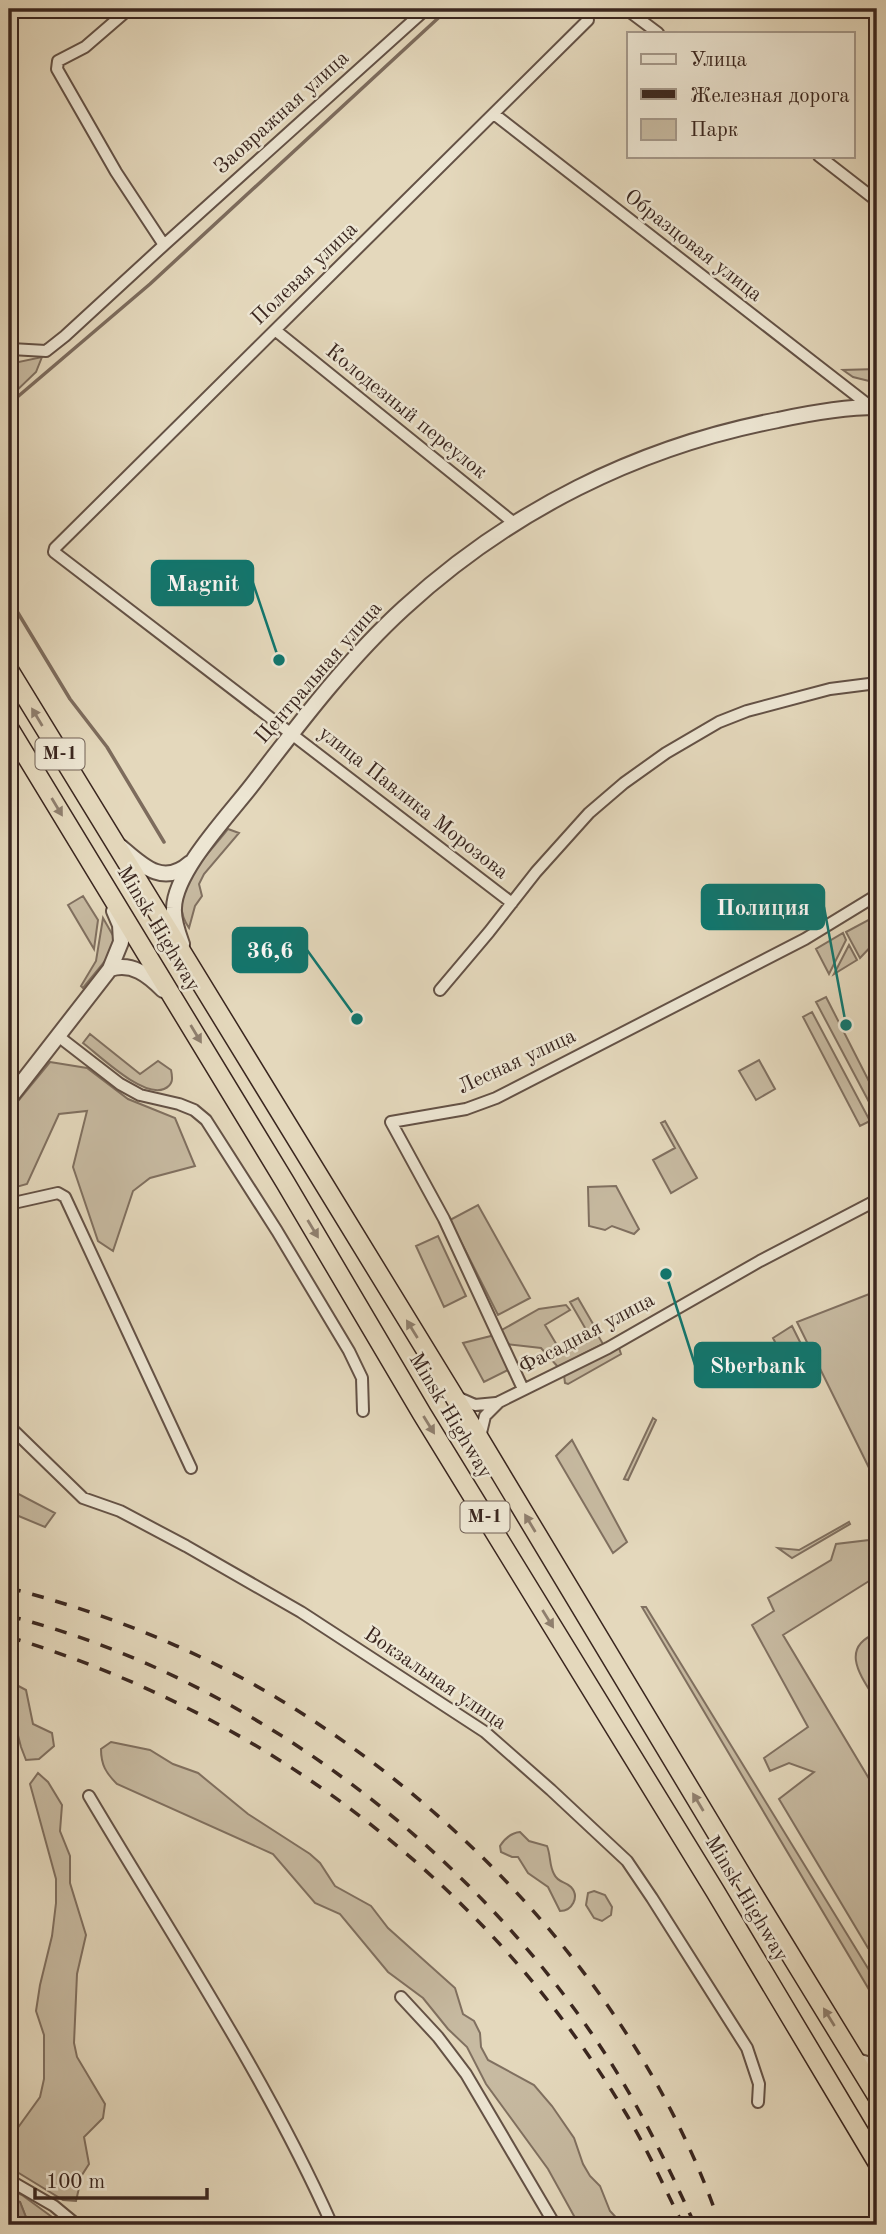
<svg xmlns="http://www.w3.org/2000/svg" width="886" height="2234" font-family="'Old Standard TT',serif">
<rect width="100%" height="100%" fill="#e4d8bc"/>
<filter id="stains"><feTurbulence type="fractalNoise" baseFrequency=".00286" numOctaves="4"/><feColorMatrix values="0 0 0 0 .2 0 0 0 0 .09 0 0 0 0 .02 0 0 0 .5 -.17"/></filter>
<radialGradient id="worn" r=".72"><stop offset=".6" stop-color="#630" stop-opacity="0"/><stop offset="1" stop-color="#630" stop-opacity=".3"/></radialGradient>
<path fill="#c7baa1" stroke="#807060" stroke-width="2" d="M 42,357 L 36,372 L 9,398 L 9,364 Z
M 877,369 L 877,383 L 853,377 L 843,370 Z
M 228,829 L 239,833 L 204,874 L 199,884 L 202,896 L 195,906 L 189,928 C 164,892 207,857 228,829 Z
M 83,896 L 98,920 L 94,949 L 68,905 Z
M 103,918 L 115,939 L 110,955 L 83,988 L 81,986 L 96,961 Z
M 872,918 L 877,928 L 877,940 L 860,958 L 846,932 Z
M 843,933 L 846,940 L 829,974 L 816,949 Z
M 849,945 L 857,960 L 834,974 Z
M 826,997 L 877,1097 L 877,1117 L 816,1002 Z
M 812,1012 L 870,1121 L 860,1126 L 803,1017 Z
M 90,1034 L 140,1074 L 158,1061 L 171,1070 C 173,1079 173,1085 164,1089 C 143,1098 100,1056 83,1043 Z
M 759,1060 L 775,1089 L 756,1100 L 739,1071 Z
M 50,1062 L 87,1068 L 128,1099 L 175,1118 L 195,1166 L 150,1178 L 133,1191 L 113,1251 L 98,1241 L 73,1167 L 87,1111 L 59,1114 L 27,1184 L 9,1189 L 9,1112 Z
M 665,1121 L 697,1178 L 671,1193 L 653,1160 L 675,1148 L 661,1123 Z
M 616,1186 L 639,1229 L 634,1234 L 612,1226 L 605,1230 L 589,1226 L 588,1187 Z
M 478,1205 L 530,1298 L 498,1315 L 450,1220 Z
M 438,1236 L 466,1296 L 444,1307 L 416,1246 Z
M 877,1291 L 877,1484 L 797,1322 Z
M 578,1298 L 596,1329 L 588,1333 L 570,1302 Z
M 566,1305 L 570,1310 L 545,1325 L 561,1352 L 596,1332 L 603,1344 L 558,1367 L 541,1348 L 506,1344 L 500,1331 L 539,1309 Z
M 792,1326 L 806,1354 L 793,1362 L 800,1380 L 796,1383 L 773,1338 Z
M 495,1335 L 508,1370 L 484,1382 L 463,1343 Z
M 615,1347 L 619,1348 L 621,1354 L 568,1384 L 565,1383 L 564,1375 Z
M 653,1418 L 656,1420 L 628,1480 L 624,1479 Z
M 572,1440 L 627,1542 L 613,1553 L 556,1456 Z
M 9,1489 L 55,1513 L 45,1527 L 9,1512 Z
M 849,1522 L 850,1524 L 792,1558 L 778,1548 L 799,1550 Z
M 877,1526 L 877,1576 L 783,1635 L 877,1792 L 877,1945 L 868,1948 L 779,1799 L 814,1772 L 789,1763 L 770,1771 L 764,1758 L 808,1727 L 752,1625 L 774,1611 L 768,1598 L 831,1560 L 836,1544 L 869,1540 Z
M 642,1607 L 646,1607 L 877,1983 L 877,2003 Z
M 877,1633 L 877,1702 C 863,1679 837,1648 877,1633 Z
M 9,1681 L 26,1690 L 33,1724 L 52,1733 L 54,1746 L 39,1759 L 26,1760 L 21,1747 L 14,1720 L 9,1710 Z
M 111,1742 L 150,1750 L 173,1764 L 198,1773 L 248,1814 L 310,1854 L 320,1863 L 335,1886 L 371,1906 L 388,1928 L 455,1988 L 463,2014 L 474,2021 L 480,2033 L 481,2047 L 488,2060 L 534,2085 L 552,2106 L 574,2138 L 583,2164 L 590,2176 L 600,2186 L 610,2211 L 623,2225 L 579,2225 L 548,2169 L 486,2084 L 467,2047 L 448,2029 L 423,1998 L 388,1972 L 340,1914 L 315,1903 L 273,1854 L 117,1784 C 106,1773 101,1765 101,1749 Z
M 38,1773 L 48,1782 L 62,1805 L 60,1831 L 70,1856 L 70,1883 L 86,1935 L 77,1974 L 74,2043 L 77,2057 L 105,2104 L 103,2118 L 84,2137 L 89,2164 L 82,2175 L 76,2201 L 63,2200 L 9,2167 L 9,2140 L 40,2097 L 44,2079 L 44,2035 L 36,2011 L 40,1985 L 52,1936 L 56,1903 L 56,1879 L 30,1784 Z
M 520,1832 L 529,1841 L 547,1846 C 551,1856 549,1865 554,1874 C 558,1883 565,1881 571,1887 C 580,1897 572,1911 560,1911 L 548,1887 L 528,1873 L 518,1857 L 512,1857 L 501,1852 L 500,1846 C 505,1838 511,1833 520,1832 Z
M 594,1891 L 605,1895 L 612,1907 L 611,1915 L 602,1921 L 594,1918 L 586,1905 L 588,1893 Z
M 9,2189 L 22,2195 L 63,2225 L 29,2225 L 20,2202 L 9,2198 Z"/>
<path fill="#aa9b87" stroke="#7d6c5d" stroke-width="2" d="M 9,2198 L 20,2202 L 29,2225 L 9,2225 Z"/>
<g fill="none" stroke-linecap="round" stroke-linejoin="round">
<path stroke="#7d6c5d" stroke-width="3.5" d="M 9,397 L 15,399 L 150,284 L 448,9
M 9,598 L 70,699 L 107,747 L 164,842"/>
<g stroke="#645246" stroke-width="14">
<path id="minor" d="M 626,9 L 658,33
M 494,114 L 871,407
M 819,156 L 877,201
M 164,245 L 426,9
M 275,330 L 514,523
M 9,345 L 11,349 L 46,351 L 65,336 L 164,245 L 116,172 L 57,69 L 58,61 L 85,47 L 129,9
M 512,903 L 54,552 L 55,548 L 588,20
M 440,990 L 489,932 L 536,872 L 589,813 L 624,783 L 666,753 L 719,722 L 747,711 L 830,689 L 877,683
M 58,1036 L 120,1084 L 140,1095 L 179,1104 L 194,1110 L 206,1120 L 277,1231 L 349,1351 L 362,1378 L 363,1411
M 9,1204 L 58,1193 L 65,1197 L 191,1468
M 523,1389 L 444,1219 L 391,1122 L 466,1109 L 496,1098 L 805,939 L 877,895
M 459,1398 L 475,1405 L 496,1403
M 9,1426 L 83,1498 L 120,1511 L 186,1546 L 301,1612 L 485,1732 L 551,1790 L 627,1861 L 652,1898 L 747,2048 L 759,2084 L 758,2102
M 480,1437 L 485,1416 L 499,1402 L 608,1348 L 760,1261 L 877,1200
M 89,1796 C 172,1936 266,2077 332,2225
M 401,1997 L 438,2037 L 466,2074 L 555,2225
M 854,2058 L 877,2065
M 9,2180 L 54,2206 L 77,2225"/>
</g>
<g stroke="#645246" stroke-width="18">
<path id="tertiary" d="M 121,847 C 142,865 163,887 190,863
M 182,944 C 178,933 173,920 174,908 C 175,871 229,815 252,785 C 299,724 347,660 404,608 C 510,511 637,447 778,420 C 810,413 844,407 877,407
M 110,969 C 132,962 148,975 163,990
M 9,1099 L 110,969 L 121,942 L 120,925 L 114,911"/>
</g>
<g stroke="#3a261f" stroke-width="21">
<path id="trunk" d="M 9,670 L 452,1393 L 746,1882 L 877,2096
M 9,728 L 285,1182 L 422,1414 L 715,1891 L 877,2162"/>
</g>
<use href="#minor" stroke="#ede6d3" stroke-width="10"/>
<use href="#tertiary" stroke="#ede6d3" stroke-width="14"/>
<use href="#trunk" stroke="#e4d8bc" stroke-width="18"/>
<path stroke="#3a261f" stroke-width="3.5" stroke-dasharray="12 12" stroke-linecap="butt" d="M 9,1588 C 102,1612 194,1648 277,1698 C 473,1815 646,2007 720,2225
M 9,1616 C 246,1676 471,1847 604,2052 C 640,2107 668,2166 695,2225
M 9,1637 C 265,1714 487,1882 625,2112 C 647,2148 664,2187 683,2225"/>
</g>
<defs><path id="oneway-solid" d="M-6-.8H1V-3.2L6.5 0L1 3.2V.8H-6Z" transform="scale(1.75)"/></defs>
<g fill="#8f7f6e">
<use href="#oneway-solid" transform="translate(37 717) rotate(-121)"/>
<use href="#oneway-solid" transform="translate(57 807) rotate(59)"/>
<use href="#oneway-solid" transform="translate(196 1034) rotate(59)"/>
<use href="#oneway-solid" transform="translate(313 1229) rotate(59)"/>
<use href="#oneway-solid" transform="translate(412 1329) rotate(-122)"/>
<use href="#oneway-solid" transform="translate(429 1425) rotate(58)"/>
<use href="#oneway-solid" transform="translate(530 1523) rotate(-121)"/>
<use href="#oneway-solid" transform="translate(548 1619) rotate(58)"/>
<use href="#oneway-solid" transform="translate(698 1802) rotate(-121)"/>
<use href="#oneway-solid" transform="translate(829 2017) rotate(-122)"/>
</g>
<g text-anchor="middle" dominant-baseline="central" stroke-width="5" stroke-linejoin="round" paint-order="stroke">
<g fill="#ede6d3" stroke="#706055" stroke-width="2">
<rect x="35.5" y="738.5" width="49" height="31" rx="5"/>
<rect x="460.5" y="1501.5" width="49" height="31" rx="5"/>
</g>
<g font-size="19" font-weight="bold" fill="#3a261f">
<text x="60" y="754">М-1</text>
<text x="485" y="1517">М-1</text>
</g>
<g font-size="21" fill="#3a261f" stroke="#ede6d3">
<text transform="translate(282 113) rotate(-42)">Заовражная улица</text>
<text transform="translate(693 246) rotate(38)">Образцовая улица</text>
<text transform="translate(305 274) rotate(-44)">Полевая улица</text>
<text transform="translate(406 412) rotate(39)">Колодезный переулок</text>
<text transform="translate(319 673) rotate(-49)">Центральная улица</text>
<text transform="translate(413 803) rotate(38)">улица Павлика Морозова</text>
<text transform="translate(158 929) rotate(59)">Minsk Highway</text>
<text transform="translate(517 1062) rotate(-25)">Лесная улица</text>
<text transform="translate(587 1334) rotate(-28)">Фасадная улица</text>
<text transform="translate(450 1416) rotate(59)">Minsk Highway</text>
<text transform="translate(435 1679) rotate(34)">Вокзальная улица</text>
<text transform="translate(746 1899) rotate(59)">Minsk Highway</text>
</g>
</g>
<path fill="none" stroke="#0f766e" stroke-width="2.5" d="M279 660L253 583M846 1025L824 907M357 1019L307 950M666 1274L695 1365"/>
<g fill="#0f766e" stroke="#ede6d3" stroke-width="2.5">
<circle cx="279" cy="660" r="7"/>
<circle cx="846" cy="1025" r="7"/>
<circle cx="357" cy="1019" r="7"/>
<circle cx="666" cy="1274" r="7"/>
</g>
<g fill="#0f766e" stroke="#0f766e" stroke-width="2.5">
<rect x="152" y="561" width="101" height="44" rx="7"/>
<rect x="702" y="885" width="122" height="44" rx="7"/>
<rect x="233" y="928" width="74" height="44" rx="7"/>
<rect x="695" y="1343" width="125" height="44" rx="7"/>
</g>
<g font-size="23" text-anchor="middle" font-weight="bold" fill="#fff">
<text x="203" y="591">Magnit</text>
<text x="763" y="915">Полиция</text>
<text x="270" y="958">36,6</text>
<text x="758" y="1373">Sberbank</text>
</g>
<rect width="886" height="2234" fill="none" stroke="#e4d8bc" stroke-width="35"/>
<rect x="10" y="10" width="865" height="2213" fill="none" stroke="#3a261f" stroke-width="3.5"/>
<rect x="18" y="18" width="851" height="2199" fill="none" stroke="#3a261f" stroke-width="2"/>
<rect x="627" y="32" width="228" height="126" fill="#ede6d3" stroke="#a5998b" stroke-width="2"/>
<rect x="641" y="54" width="35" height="10" fill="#ede6d3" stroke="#a5998b" stroke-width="2"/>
<text x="690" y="66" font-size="21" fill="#3a261f">Улица</text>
<rect x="641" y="89" width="35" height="10" fill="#3a261f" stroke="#a5998b" stroke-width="2"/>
<text x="690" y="102" font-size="21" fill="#3a261f">Железная дорога</text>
<rect x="641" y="119" width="35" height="21" fill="#c7baa1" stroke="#a5998b" stroke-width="2"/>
<text x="690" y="136" font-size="21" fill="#3a261f">Парк</text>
<path d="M35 2188v10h172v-10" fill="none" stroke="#3a261f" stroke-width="3.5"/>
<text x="46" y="2188" font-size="21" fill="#3a261f" stroke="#ede6d3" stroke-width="5" paint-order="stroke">100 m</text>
<rect width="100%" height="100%" filter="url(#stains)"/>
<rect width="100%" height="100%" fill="url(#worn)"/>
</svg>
